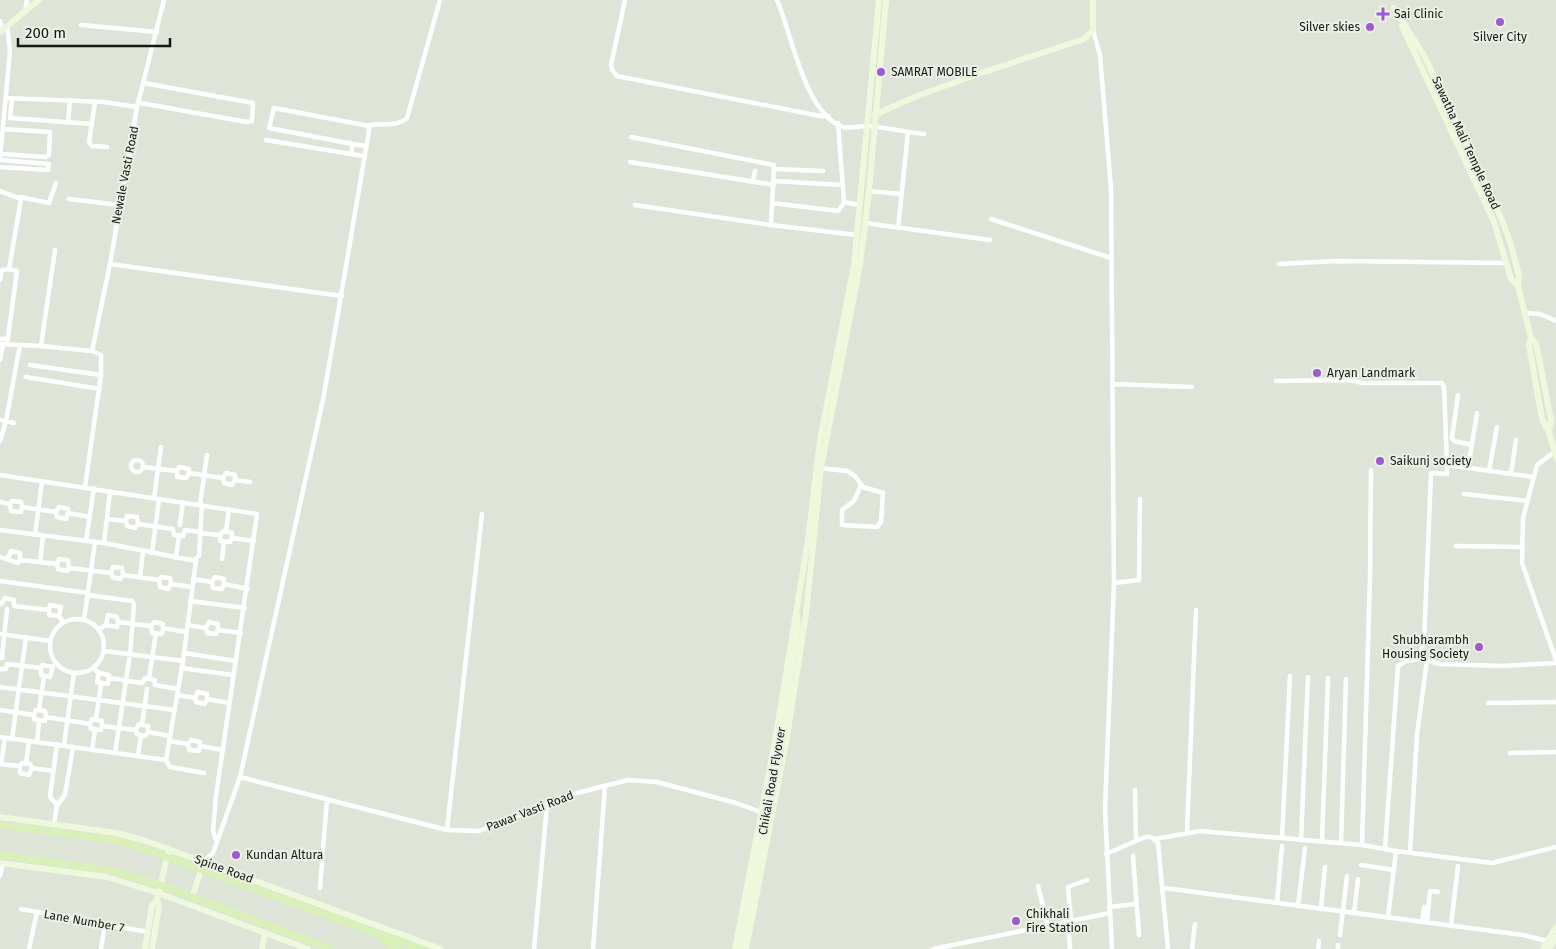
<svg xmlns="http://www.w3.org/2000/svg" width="1556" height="949" font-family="'Fira Sans',sans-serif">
<rect width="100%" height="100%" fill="#dee4d7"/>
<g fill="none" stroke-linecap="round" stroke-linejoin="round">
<path stroke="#fff" stroke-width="4.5" d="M 625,0 L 611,65 L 612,70 L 617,76 L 820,116 L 829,116
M 777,0 C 792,34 804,113 843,127 C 850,129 859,126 866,126 C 885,127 905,132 924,134
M 25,11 L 27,0
M 0,21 L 2,30
M 81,25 L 157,32
M 1093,30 L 1100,55 L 1111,189 L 1114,583 L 1105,810 L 1112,949
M 6,98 L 104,102 L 137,107
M 12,98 L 10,118 L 92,124
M 95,102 L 89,142 L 92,146 L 107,147
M 140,103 L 247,122 L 252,121 L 253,103 L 144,83
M 68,122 L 70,100
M 838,123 L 844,202 L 859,205
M 631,137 L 774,165 L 771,225
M 266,140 L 351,154 L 353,144 L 366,146
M 353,144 L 269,128 L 274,108 L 369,126
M 1,154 L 46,157 L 49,155 L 50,132 L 3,129
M 351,154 L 364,156
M 0,158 L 10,51 L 7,26
M 0,160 L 49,164 L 48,170 L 0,167
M 630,162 L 774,185
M 775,169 L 823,171
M 753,181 L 755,171
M 774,181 L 843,185
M 0,191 L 21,199 L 9,269 L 17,271 L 7,344
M 869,191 L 901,194
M 20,197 L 49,203 L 56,183
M 69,199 L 119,205
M 772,203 L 838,211 L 844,203
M 635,205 L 771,225 L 857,235
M 991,219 L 1111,258
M 865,223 L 990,240
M 898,228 L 908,132
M 55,250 L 41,346 L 92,351 L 101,355 L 101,375
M 110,264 L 342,296
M 1279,264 L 1337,261 L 1507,263
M 0,280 L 2,270 L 9,269
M 1525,313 L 1540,314 L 1556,321
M 0,339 L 8,339
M 0,344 L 41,346
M 92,351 L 110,264 L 137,107 L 164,0
M 0,360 L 3,344
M 30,365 L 101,375 L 85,487
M 26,377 L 100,389
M 1276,381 L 1348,380 L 1363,383 L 1442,383 L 1444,387 L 1447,465
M 1114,384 L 1192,387
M 1458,395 L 1452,438 L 1454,441 L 1472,445
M 0,420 L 14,423
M 0,441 L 6,421 L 20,345
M 1554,452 L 1537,465 L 1523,518 L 1522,563 L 1556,660
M131 466a6 6 0 1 1 12 0a6 6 0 1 1-12 0Z
M 143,467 L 177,471 L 179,467 L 189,469 L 189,473
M 819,468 L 847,471 L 855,476 L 863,487 L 883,493 L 881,522 L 877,527 L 842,525 L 842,510 L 854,501 L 861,485
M 1468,468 L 1477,413
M 177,471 L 177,477 L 186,478 L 189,473
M 1489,471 L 1497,427
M 189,473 L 223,478
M 1511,474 L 1516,440
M 0,475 L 257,514 L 216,796 L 213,831 L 217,843
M 223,478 L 224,483 L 232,485 L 235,480
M 223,478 L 226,473 L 235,475 L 235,480
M 235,480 L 250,482
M 1464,494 L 1528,501
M 154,498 L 161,447
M 0,502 L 10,504 L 12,501 L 21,502 L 22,507
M 10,504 L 11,511 L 21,512 L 22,507
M 200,505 L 207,455
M 22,507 L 56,512
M 56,512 L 59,507 L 68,509 L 68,513 L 90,517
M 56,512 L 57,517 L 66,519 L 68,513
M 107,519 L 126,521
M 126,521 L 127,526 L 135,528 L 138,524 L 173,529
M 126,521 L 127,516 L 137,517 L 138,524
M 180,525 L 183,502
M 173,529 L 174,535 L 183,536 L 185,530
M 0,530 L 104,543 L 196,561 L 183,661 L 166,760 L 0,737
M 185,530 L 201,532
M 226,532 L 229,509
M 200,533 L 220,535 L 223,531 L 232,533 L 232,538
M 35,535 L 42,481
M 220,535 L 220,541 L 230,542 L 232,538
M 232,538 L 254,541
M 86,541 L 94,488
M 104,543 L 110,492
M 1456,546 L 1523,547
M 152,553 L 159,499
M 0,557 L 18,563 L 20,560 L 57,564
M 8,558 L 11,551 L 20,553 L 20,560
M 176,558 L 179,535
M 195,559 L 199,556 L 202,505
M 222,559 L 224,542
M 40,562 L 43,536
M 57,564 L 58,569 L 67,571 L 69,568 L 111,573 L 112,577 L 120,579 L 123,575 L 159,580 L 161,577 L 170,578 L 171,584
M 57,564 L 59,559 L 68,560 L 69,568
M 111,573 L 113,567 L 122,568 L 123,575
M 140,577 L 143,551
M 193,579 L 212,582
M 159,580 L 160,587 L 168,589 L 171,584
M 0,581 L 88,593
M 212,582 L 215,577 L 224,579 L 224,584
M 212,582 L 213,588 L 222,589 L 224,584
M 1114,583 L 1139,580 L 1140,499
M 171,584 L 192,587
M 224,584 L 248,589
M 88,595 L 132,601 L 134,604 L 130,654 L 115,753
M 190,601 L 245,608
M 1,604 L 5,598 L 14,600 L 14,606
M 14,606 L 49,610 L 49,615 L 59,616
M 49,610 L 50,605 L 61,607 L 59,616 L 63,622
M50 646a27 27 0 1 1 54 0a27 27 0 1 1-54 0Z
M 84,620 L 95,542
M 118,622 L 151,626 L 154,622 L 163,624 L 163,628 L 186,632
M 106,625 L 108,615 L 117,617 L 118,622
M 187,625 L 206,628
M 151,626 L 152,633 L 162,634 L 163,628
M 206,628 L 209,622 L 218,624 L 218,630
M 206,628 L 207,633 L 216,634 L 218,630
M 99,629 L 106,625 L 117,627 L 118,622
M 218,630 L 241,633
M 0,634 L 50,641
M 105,651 L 183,661
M 184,653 L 236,661
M 2,658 L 7,609
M 1417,659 L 1424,643 L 1431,473 L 1447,474 L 1447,465 L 1533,477
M 7,664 L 41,668 L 42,665 L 53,667
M 41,668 L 41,675 L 50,677 L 53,666
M 93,668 L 99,673 L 109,675 L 108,684 L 97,682 L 99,673
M 181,668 L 233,675
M 0,669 L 6,669 L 7,664
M 109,678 L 142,683
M 149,678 L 156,633
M 142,683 L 145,678 L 155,680 L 155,685
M 155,685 L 178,689
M 0,687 L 174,710
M 177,695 L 195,698 L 196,702 L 205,704 L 207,699 L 229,703
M 195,698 L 198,692 L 207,694 L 207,699
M 1488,703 L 1556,702
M 0,710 L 34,715
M 39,710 L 44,676
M 34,715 L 34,719 L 45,721 L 46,717
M 34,715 L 36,710 L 45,711 L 46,717
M 46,717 L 90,724
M 96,719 L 101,684
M 90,724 L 91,729 L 101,730 L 102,726
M 90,724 L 92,719 L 102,721 L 102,726
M 142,725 L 147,689
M 102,726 L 136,730 L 137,734 L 145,736 L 148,732 L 170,736
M 136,730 L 139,724 L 148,726 L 148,732
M 12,739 L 26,637
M 169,741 L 188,744 L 191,740 L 200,742 L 200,746
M 37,742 L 39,721
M 188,744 L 189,750 L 199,751 L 200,746
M 64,745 L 74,673
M 200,746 L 223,750
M 92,750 L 95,730
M 1510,753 L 1556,752
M 138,756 L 141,735
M 166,760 L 170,767 L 204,773
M 0,764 L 20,766 L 22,763 L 30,764 L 32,768 L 53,771
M 1,764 L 5,738
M 26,764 L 29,741
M 20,766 L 20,773 L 29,775 L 32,768
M 240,777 L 447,830 L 479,831 L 577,793 L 628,780 L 657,782 L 736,803 L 761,812
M 1135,790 L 1136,840
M 57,805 L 50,797 L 57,744
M 54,824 L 57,805 L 65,795 L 73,747
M 447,830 L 482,514
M 1187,832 L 1196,610
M 1282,838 L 1290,676
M 1155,839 L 1200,831 L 1362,845 L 1396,851 L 1388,917
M 1301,840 L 1308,677
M 1322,841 L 1328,678
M 1341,843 L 1346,679
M 1362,845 L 1370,578 L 1371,470
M 1385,849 L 1398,666 L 1406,661 L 1419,659 L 1441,664 L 1502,666 L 1556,663
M 1396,851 L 1492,863 L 1556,847
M 1410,852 L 1417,735 L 1427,660
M 1106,854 L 1145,837 L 1151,837 L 1158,843 L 1168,949
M 1133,856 L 1139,935
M 204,861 L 213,853 L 240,777 L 324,395 L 370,125 C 382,123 398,127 407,118 L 440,0
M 1361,865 L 1394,870
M 0,876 L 3,863
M 1038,886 L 1048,926
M 320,888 L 327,799
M 1164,888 L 1523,935 L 1547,941
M 1277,903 L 1282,846
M 1298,906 L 1305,848
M 1109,907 L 1136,904
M 21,909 L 148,932
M 1321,909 L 1325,867
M 1354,913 L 1358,879
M 1071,921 L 1068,887 L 1087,880
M 1068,922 L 1070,949
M 1422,922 L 1424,907
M 1427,922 L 1430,891 L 1438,892
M 1451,926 L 1458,866
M 1340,935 L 1347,876
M 29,949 L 37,912
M 101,949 L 105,924
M 534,949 L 547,805
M 593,949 L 605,786
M 933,949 L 1110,913
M 1192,949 L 1195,924
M 1318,949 L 1319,941
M 1338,949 L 1338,945"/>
<path stroke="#edf8dc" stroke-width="6" d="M 1394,8 L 1425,57 L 1502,220 L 1511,245 L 1519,276 L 1518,286 L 1531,338 L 1529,345 L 1542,419 L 1549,432 L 1556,457
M 1402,26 L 1494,222 L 1511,279 L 1518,286
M 0,32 L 39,0
M 874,115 L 917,96 L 981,73 L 1084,39 L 1093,30 L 1093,0
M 1531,338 L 1536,344 L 1538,353 L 1551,420 L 1549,432
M 0,817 L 117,833 L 146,841 L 441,949
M 0,863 L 107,877 L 158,893 L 308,949
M 192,897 L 203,865
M 145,949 L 152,905 L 157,900
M 152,949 L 159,907 L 157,900 L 169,849
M 262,949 L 265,933
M 735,949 L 775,741 L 808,540 L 820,440 L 854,265 L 879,0
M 741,949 L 780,742 L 798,625 L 797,615
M 746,949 L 786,743 L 806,614 L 821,468 L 860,265 L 869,191 L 886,0
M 1543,949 L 1556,927
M 1549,949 L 1556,938"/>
<path stroke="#daf0b9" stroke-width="7" d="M 0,825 L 115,840 L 144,849 L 421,949
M 0,855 L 109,870 L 160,885 L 332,949
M 380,937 L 392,947 L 399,949"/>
</g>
<g fill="#9b5bd2" stroke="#ebf1e4" stroke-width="2">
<path d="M1380.5 6.5h5v5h5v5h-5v5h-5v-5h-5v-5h5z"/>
<circle cx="1500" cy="22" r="5"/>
<circle cx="1370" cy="27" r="5"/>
<circle cx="881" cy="72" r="5"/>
<circle cx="1317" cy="373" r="5"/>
<circle cx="1380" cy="461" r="5"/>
<circle cx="1479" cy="647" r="5"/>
<circle cx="236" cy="855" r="5"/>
<circle cx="1016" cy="921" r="5"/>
</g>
<g text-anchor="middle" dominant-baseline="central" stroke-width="4" stroke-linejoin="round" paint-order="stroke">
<g font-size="12" fill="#161814" stroke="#ebf1e4" text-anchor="start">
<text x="1394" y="14">Sai Clinic</text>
<text x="1360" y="27" text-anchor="end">Silver skies</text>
<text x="1500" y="37" text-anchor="middle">Silver City</text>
<text x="891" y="72">SAMRAT MOBILE</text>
<text x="1327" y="373">Aryan Landmark</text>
<text x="1390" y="461">Saikunj society</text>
<text x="1469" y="640" text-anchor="end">Shubharambh<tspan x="1469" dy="14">Housing Society</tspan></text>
<text x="246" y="855">Kundan Altura</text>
<text x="1026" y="914">Chikhali<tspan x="1026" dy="14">Fire Station</tspan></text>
</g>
<g font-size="12" fill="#161814" stroke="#ebf1e4">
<text transform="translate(1466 143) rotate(65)">Sawatha Mali Temple Road</text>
<text transform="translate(125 175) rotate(-79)">Newale Vasti Road</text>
<text transform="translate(772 781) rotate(-80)">Chikali Road Flyover</text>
<text transform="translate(530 811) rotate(-21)">Pawar Vasti Road</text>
<text transform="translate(224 869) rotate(20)">Spine Road</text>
<text transform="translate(84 921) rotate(10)">Lane Number 7</text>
</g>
</g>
<path d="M18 38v8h152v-8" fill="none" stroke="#161814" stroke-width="2.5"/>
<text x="25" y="38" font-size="15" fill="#161814" stroke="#ebf1e4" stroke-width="4" paint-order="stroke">200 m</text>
</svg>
